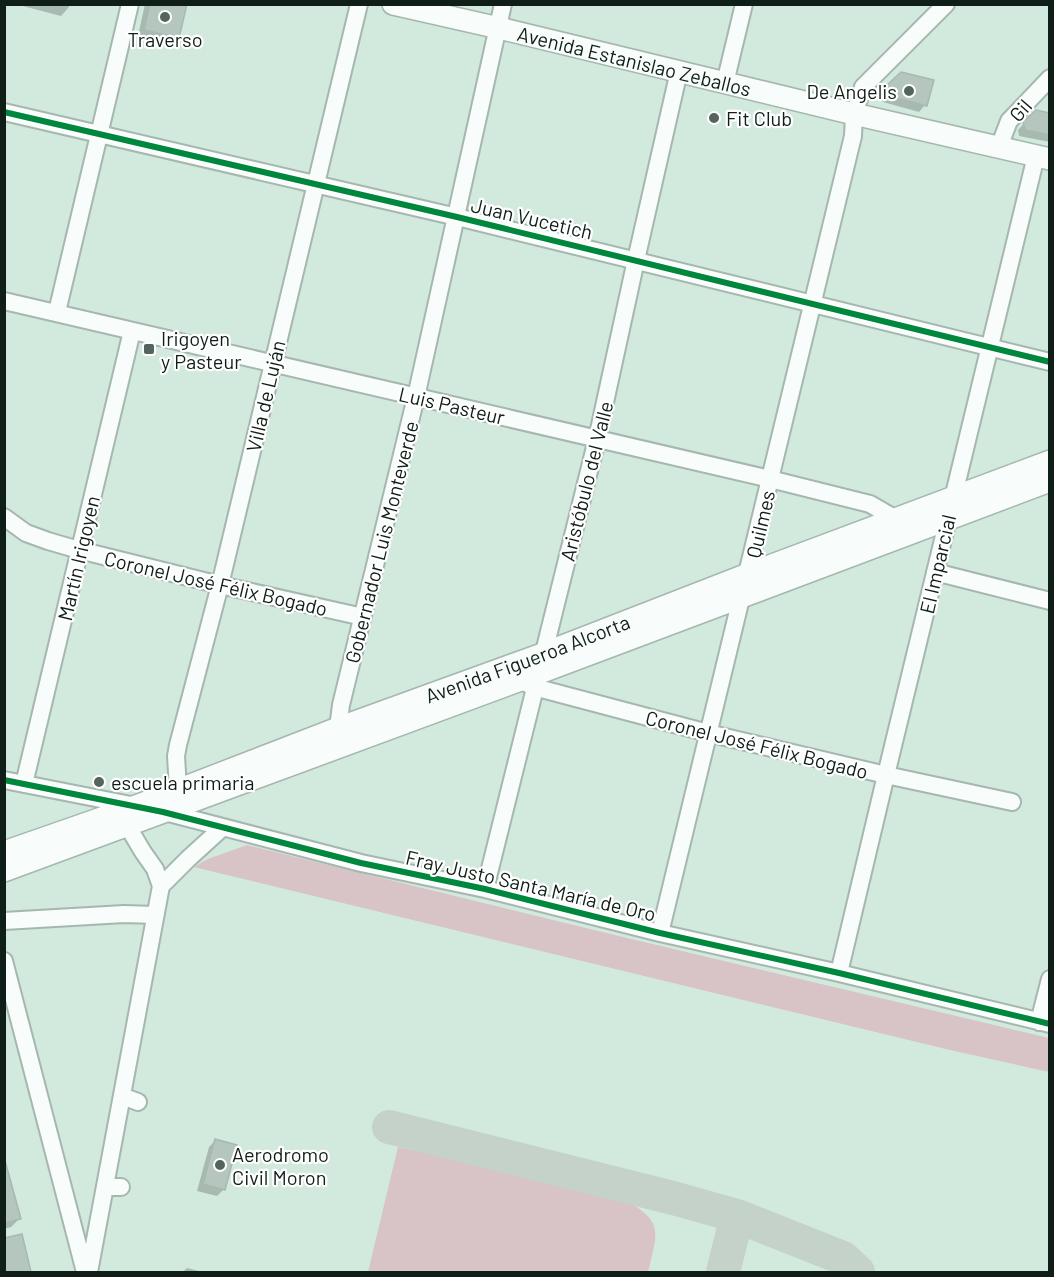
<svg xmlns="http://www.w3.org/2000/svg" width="1054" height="1277" font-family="Barlow,sans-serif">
<rect width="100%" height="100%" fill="#d2e9dd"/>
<path fill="#d8c3c6" d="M 247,845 L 602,932 L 1049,1038 L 1049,1072 L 950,1050 L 194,867 L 208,859 Z
M 398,1147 L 623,1198 C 664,1223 658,1229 648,1272 L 368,1272 Z"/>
<path fill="#0003" d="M 15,4 L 70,4 L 69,7 L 61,16 Z
M 145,4 L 185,4 L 178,37 L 172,43 L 138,36 Z
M 886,88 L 925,105 L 919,112 L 883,102 L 879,94 Z
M 1036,111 L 1050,114 L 1050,142 L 1019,136 L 1018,130 Z
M 215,1141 L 224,1189 L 217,1196 L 197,1191 L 209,1147 Z
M 4,1162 L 20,1218 L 11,1227 L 4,1229 Z
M 187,1268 L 203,1272 L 183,1272 Z"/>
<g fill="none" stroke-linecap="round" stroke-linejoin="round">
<path stroke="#c4d2ca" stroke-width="34" d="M 389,1127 L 673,1198 L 737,1216 L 843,1258 L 858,1272
M 723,1272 L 737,1216"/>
</g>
<path fill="#b4c6bd" stroke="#a7b9b0" stroke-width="1.5" d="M 150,4 L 187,4 L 179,38 L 144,30 Z
M 901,72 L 934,80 L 927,106 L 889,96 L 885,87 Z
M 1036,110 L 1050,113 L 1050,135 L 1025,130 L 1023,122 Z
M 215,1139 L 237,1145 L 225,1190 L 203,1184 Z
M 4,1157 L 21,1219 L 4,1223 Z
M 22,1234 L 31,1272 L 4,1272 L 4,1238 Z"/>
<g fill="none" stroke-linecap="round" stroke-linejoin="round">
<g stroke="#a5b7ae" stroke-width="20">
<path id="minor" d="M 725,83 L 744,4
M 4,112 L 457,217 L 1050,362
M 999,147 L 1009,121 L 1050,78
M 4,301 L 770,479 L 870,504 L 896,519
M 57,312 L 130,4
M 4,517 L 26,533 L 48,541 L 79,550 L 220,585 L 363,617
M 935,572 L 1050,601
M 524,682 L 534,687 L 708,733 L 886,775 L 1012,802
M 338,728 L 341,705 L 416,397 L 503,4
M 4,780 L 136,806
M 24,784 L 132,331
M 178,789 L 176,756 L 178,745 L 220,585 L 359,4
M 161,811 L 361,863 L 485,889 L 660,933 L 839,973 L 1050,1024
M 161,886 L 188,859 L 222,828
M 485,889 L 597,439 L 636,260 L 679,71
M 4,921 L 124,914 L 155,915
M 660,933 L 853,136 L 854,114 L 863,87 L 946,4
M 4,961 L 85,1272
M 839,973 L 886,775 L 1036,156
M 1039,1022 L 1050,979
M 122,1096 L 138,1102
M 105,1187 L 121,1187
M 89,1272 L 161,886 L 155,869 L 143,852 L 121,815"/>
</g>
<g stroke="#a5b7ae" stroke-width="24">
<g id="major">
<path id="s1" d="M 393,4 L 499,28 L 854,114 L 1050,159"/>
<path id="s2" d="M 4,852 L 136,806 L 338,728 L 542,654 L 748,574 L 1050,461"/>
<path d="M 4,871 L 521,680 L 1050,481"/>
</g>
</g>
<use href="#minor" stroke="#f8fcfa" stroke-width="16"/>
<use href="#major" stroke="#f8fcfa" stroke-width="21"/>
<g stroke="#fff" stroke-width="10">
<path id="cycleway" d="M 4,112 L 457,217 L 1050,362
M 4,780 L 163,812 L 361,863 L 485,889 L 660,933 L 839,973 L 1050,1024"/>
</g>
<use href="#cycleway" stroke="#00873e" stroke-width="6"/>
</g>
<g fill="#53655c" stroke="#fff" stroke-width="2">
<circle cx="165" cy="17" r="6"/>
<circle cx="909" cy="91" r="6"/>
<circle cx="714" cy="118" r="6"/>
<rect x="143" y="343" width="12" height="12" rx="3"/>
<circle cx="99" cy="782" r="6"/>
<circle cx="220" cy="1165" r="6"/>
</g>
<g text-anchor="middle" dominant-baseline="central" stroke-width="4.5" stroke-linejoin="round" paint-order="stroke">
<g font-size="20" fill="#0f1e17" stroke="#fff" text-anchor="start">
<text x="165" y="39" text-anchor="middle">Traverso</text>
<text x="897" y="91" text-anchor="end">De Angelis</text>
<text x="726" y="118">Fit Club</text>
<text x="161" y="338">Irigoyen<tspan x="161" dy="23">y Pasteur</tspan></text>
<text x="111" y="782">escuela primaria</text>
<text x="232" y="1154">Aerodromo<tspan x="232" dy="23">Civil Moron</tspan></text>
</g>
<g font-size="20" fill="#0f1e17" stroke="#fff">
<text stroke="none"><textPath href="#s1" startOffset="248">Avenida Estanislao Zeballos</textPath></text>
<text transform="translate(1020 110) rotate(-49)">Gil</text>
<text transform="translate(532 218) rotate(13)">Juan Vucetich</text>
<text transform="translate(265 396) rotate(-77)">Villa de Luján</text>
<text transform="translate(452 405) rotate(13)">Luis Pasteur</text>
<text transform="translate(586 481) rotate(-76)">Aristóbulo del Valle</text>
<text transform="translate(760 524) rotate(-77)">Quilmes</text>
<text transform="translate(381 542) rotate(-76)">Gobernador Luis Monteverde</text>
<text transform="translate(78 558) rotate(-77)">Martín Irigoyen</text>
<text transform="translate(937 564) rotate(-77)">El Imparcial</text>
<text transform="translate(216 583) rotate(13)">Coronel José Félix Bogado</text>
<text stroke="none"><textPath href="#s2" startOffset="558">Avenida Figueroa Alcorta</textPath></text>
<text transform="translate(757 744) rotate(14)">Coronel José Félix Bogado</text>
<text transform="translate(531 885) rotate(13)">Fray Justo Santa María de Oro</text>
</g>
</g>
<rect width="1054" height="1277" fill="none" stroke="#0f1e17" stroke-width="12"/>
</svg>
